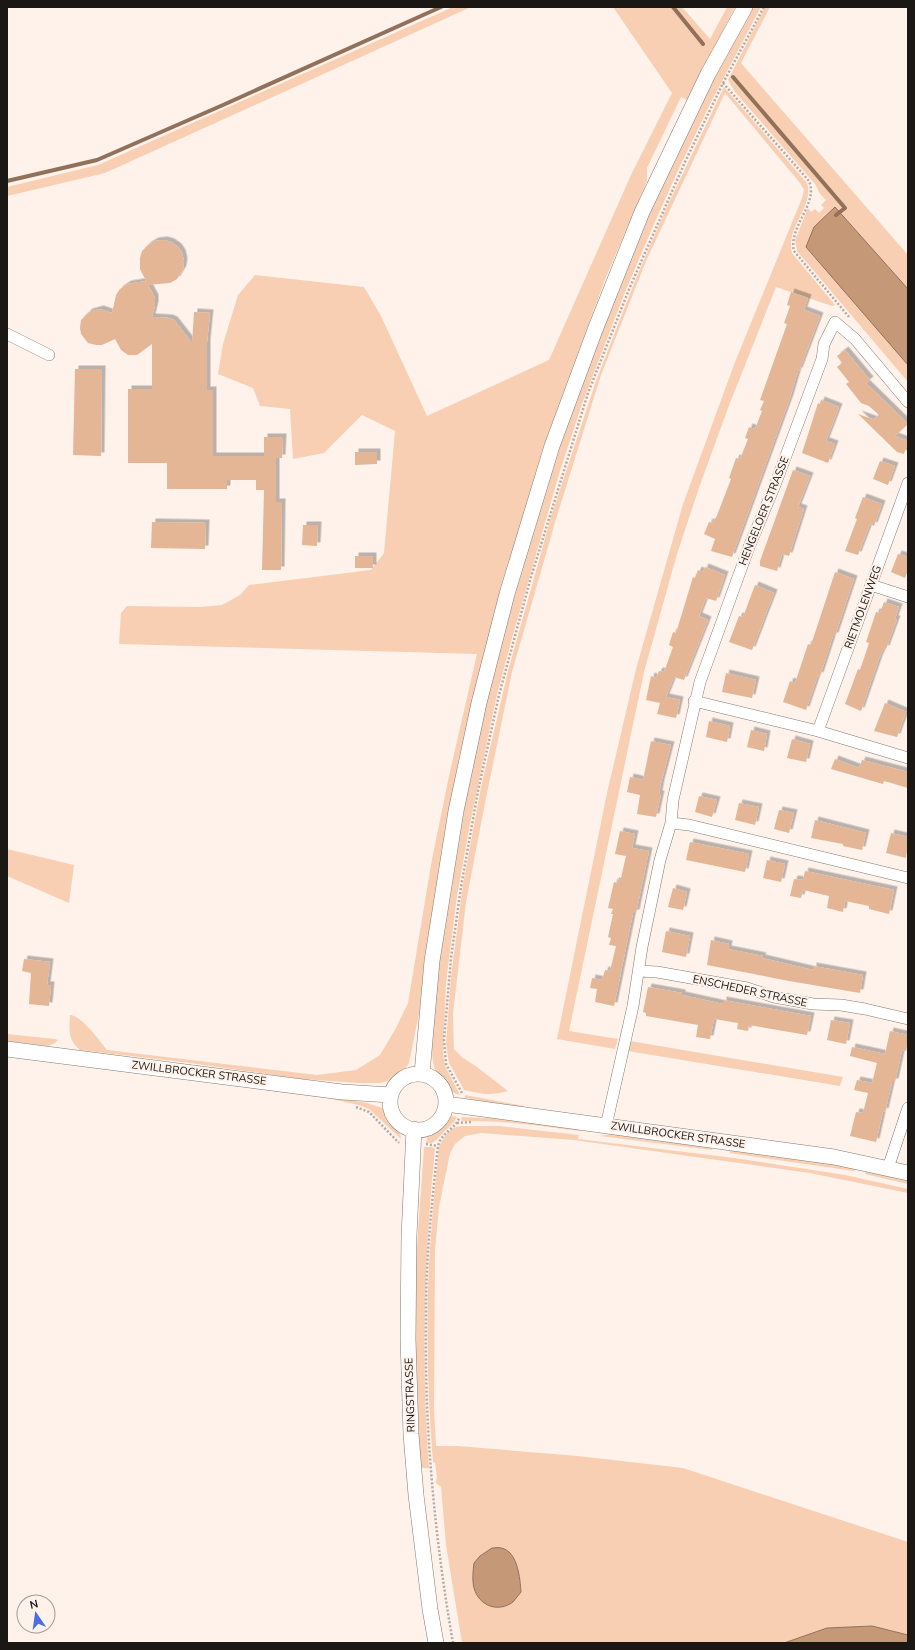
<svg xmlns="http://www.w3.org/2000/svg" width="915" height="1650" font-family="'Nunito Sans',sans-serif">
<defs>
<filter id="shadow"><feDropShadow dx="3.5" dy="-3.5" stdDeviation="0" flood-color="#0004"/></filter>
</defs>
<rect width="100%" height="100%" fill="#fef2ea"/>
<path fill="#f8cfb3" d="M 453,7 L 471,7 L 105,173 L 7,196 L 7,187 L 98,165 Z
M 613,7 L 682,7 L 710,39 L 727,7 L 735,7 L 687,100 L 681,97 L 647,168 L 647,181 L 606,277 L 548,434 L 515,542 L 484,657 L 459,758 L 428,939 L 420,1009 L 409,1063 L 404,1071 L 391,1080 L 380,1083 L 359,1083 L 301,1079 L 190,1063 L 80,1050 C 68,1040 69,1030 70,1015 C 82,1016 100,1041 107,1050 L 317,1075 L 356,1070 L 380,1055 L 396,1028 L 408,1003 L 432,859 L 449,776 L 477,654 L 119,644 L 121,613 L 127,606 L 200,607 L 222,605 L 240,595 L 249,585 L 371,570 L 384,553 L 395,431 L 362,415 L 324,453 L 293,459 L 290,409 L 260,406 L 253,388 L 218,374 L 223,344 L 238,295 L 255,275 L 364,287 L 381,316 L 427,416 L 549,360 L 631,175 L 672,93 Z
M 750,7 L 761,7 L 712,100 L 681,164 L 654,224 L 625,292 L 582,404 L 559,474 L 511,642 L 497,694 L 469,829 L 457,896 L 446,983 L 443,1053 L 445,1066 L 460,1095 C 449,1093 436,1077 434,1066 C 430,1050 433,1031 434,1014 C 436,985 439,957 444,928 C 455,859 465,790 481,722 C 515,570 564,419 623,274 C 659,183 705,95 750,7 Z
M 765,7 L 770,7 L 741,63 L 908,255 L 908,289 L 835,207 L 881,333 L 908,365 L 908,382 L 797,251 L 795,240 L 808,208 L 811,212 L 815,209 L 819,213 L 824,208 L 821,205 L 826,200 L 820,194 L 815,184 L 735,92 L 728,80 Z
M 724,87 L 807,183 C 815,204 785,229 792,253 L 835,305 L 832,306 L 776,287 L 728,408 L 700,485 L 677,554 L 644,672 L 569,1031 L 618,1039 L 615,1049 L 557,1039 L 607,793 L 636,669 L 683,504 L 735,362 L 802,198 L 804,190 L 800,183 L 725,93 L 646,261 L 601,375 L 556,519 L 512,672 L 486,798 L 466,902 L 453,1014 L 454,1049 L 463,1058 L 477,1067 L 508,1091 C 492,1096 481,1094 464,1090 L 449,1063 L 446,1044 L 451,976 L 463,885 L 481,787 L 508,671 L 551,517 L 596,381 L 635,281 L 665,211 Z
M 7,849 L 74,865 L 69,903 L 7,876 Z
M 7,1034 L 55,1039 L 58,1040 L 55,1043 L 48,1046 L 7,1041 Z
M 630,1041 L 843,1077 L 840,1086 L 628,1051 Z
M 220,1084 L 325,1096 L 367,1103 L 382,1108 L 400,1132 L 401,1139 L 369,1109 L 359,1105 L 327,1098 Z
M 465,1095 L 524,1106 L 524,1108 L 465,1098 Z
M 453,1116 L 457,1117 L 454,1122 L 435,1141 L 432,1143 L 426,1143 C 428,1129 440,1120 453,1116 Z
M 461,1117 L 509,1119 L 580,1126 L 580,1131 C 540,1126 502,1120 462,1121 Z
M 462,1126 L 500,1126 L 579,1135 L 578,1139 L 734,1158 L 845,1175 L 908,1189 L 908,1193 L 810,1173 L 574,1140 L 481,1133 L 465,1136 L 455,1144 L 450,1153 L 439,1207 L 435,1250 L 434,1407 L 436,1446 L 458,1446 L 578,1456 L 683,1468 L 908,1542 L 908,1635 L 872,1626 L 827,1628 L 784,1643 L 462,1643 L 446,1545 L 441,1487 L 436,1483 L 437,1476 L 435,1463 L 433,1462 C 427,1387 425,1310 431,1234 C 433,1205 436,1176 439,1147 C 444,1137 450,1126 462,1126 Z
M 612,1134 L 712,1147 L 712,1150 L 600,1136 Z
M 424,1147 L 432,1147 L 435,1149 C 424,1257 421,1360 429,1468 L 423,1468 L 420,1466 L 414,1381 L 416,1260 Z
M 730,1149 L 855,1165 L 854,1171 L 730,1153 Z
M 867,1168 L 877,1174 L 908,1181 L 908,1184 L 865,1174 Z"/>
<path fill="#c59878" stroke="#92715a" d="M 835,207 L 908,289 L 908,365 L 806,247 L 814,227 Z
M 492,1548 C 495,1548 499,1547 501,1548 C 518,1551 520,1579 521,1592 C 518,1595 516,1599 513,1602 C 498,1613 479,1606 474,1588 C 472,1580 473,1571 474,1563 L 480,1556 Z
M 872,1626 L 908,1635 L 908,1643 L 784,1643 L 827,1628 Z"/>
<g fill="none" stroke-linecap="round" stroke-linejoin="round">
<path stroke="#92715a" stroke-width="4" d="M 673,7 L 703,44
M 733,77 L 845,208 L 836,215
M 7,181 L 97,160 L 223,105 L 441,7"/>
</g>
<path fill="#e4b695" filter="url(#shadow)" d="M 164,240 L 171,242 L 178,247 L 182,253 L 184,261 L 183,269 L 177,279 L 170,283 L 148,285 L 140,269 L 140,258 L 142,251 L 148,245 L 155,241 Z
M 146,281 L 155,298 L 155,305 L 152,317 L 169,318 L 174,320 L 192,343 L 194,312 L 210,313 L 207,342 L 207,390 L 213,390 L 213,456 L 264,456 L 264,437 L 283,437 L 282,458 L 276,458 L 276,502 L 282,502 L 281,570 L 262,570 L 264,490 L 256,490 L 256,480 L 227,480 L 227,489 L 167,489 L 167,463 L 128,463 L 128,389 L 152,389 L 152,344 L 137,355 L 128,355 L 121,350 L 115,339 L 102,345 L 96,345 L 88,343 L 81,334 L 80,328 L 81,320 L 89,312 L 100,309 L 112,313 L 116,295 L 120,289 L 128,284 Z
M 791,292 L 808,298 L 804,310 L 820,316 L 799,371 L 798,371 L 790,398 L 732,557 L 711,551 L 715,539 L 704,534 L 709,522 L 712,523 L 715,518 L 716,518 L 731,479 L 729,478 L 736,458 L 740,459 L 748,439 L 745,438 L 749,427 L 755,429 L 762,411 L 760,410 L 764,401 L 760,400 L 787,324 L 784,323 L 790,306 L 787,305 Z
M 845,350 L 870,380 L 866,383 L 908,424 L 895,436 L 908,441 L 904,454 L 897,452 L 858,414 L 875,420 L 874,419 L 879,415 L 869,406 L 861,403 L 846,384 L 849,382 L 837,367 L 842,363 L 837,356 Z
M 75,369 L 102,369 L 101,456 L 73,455 Z
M 821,400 L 839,407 L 826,441 L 835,444 L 828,463 L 802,453 L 812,422 L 818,403 L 820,404 Z
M 355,452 L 377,452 L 377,464 L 355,465 Z
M 880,461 L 895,466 L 888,485 L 873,479 Z
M 793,470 L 810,476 L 798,507 L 804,509 L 789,556 L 782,554 L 777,571 L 760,566 L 760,561 Z
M 863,497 L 882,504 L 874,526 L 870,524 L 858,555 L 845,551 L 857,519 L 855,518 Z
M 152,522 L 206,523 L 205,549 L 151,548 Z
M 303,525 L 318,525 L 317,546 L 302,545 Z
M 898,554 L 908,557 L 908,570 L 905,578 L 891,572 Z
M 355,556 L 373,556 L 373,568 L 355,568 Z
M 705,567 L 725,575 L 716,601 L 706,598 L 699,616 L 708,620 L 684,680 L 674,677 L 666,697 L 680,700 L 676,718 L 657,714 L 660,703 L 646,700 L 651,676 L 656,678 L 659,671 L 664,672 L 673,647 L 669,645 L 673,632 L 676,633 L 693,577 L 695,578 L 698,570 L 703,572 Z
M 835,572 L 854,579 L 835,636 L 833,636 L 820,676 L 818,675 L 806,710 L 783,702 L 790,681 L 795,683 L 808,644 L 811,645 Z
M 755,585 L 774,593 L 752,650 L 729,642 L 739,616 L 743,617 Z
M 884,602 L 899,607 L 895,619 L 897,619 L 886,649 L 884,648 L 879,659 L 861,711 L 845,704 L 858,669 L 860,670 L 869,643 L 866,642 L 876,612 L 880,613 Z
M 726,673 L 756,680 L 752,698 L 722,692 Z
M 885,703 L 906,712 L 897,737 L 874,731 Z
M 709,721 L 730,726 L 727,742 L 706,737 Z
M 751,730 L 767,734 L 764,751 L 747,747 Z
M 792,739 L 810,744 L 806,762 L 787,758 Z
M 651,741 L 671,745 L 661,783 L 659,794 L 661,794 L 656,817 L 637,814 L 640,795 L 627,792 L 630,777 L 643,780 Z
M 835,759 L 859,768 L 862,760 L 908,772 L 908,788 L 884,781 L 883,784 L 831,769 Z
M 699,796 L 717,800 L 712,817 L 695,812 Z
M 739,803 L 759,807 L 755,825 L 735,820 Z
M 779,810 L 794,813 L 789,833 L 774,829 Z
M 815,820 L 866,833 L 862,850 L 843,846 L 843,844 L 811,838 Z
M 620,831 L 635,834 L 632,848 L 649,851 L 636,913 L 633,913 L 614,1006 L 595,1002 L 597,989 L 590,988 L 592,978 L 602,980 L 605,970 L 610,971 L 616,946 L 609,945 L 611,938 L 608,937 L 613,914 L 611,914 L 613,909 L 608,908 L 614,882 L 618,883 L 619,877 L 621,878 L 626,856 L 615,854 Z
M 891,833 L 908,837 L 906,858 L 886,853 Z
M 690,842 L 749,854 L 745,872 L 686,860 Z
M 767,860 L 785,864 L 781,882 L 763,878 Z
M 805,871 L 894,890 L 889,914 L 869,909 L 869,906 L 845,901 L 843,912 L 827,908 L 829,896 L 803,890 L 801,898 L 790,896 L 794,879 L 803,880 Z
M 673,888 L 687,892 L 683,910 L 668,907 Z
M 666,931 L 690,936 L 686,957 L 662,952 Z
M 711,940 L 729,944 L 728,949 L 763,956 L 762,958 L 813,970 L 813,966 L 863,975 L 860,993 L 789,981 L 707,965 Z
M 24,959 L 50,962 L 47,985 L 51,985 L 49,1006 L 29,1004 L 31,973 L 22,971 Z
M 648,987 L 682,993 L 682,995 L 723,1004 L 723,1000 L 811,1016 L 807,1035 L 749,1025 L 748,1031 L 737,1029 L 738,1023 L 714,1019 L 710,1039 L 696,1037 L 698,1025 L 646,1016 L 646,1013 L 643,1012 Z
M 831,1020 L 850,1023 L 846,1044 L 827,1040 Z
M 890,1031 L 908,1035 L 908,1041 L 906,1051 L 902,1050 L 895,1082 L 892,1082 L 885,1112 L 883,1111 L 876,1142 L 850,1136 L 856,1112 L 863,1113 L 868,1093 L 854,1090 L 857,1080 L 872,1083 L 877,1063 L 850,1056 L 852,1047 L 885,1054 Z"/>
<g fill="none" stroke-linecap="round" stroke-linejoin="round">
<g stroke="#847a72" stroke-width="12">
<path id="street" d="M 7,334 L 49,355
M 871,585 L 908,597
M 694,701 L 818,731 L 908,758
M 818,731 L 908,483
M 671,823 L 689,825 L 908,878
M 639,971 L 657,972 L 747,988 L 774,997 L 813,1004 L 841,1005 L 865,1009 L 908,1019
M 606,1126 L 633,1006 L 642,947 L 660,860 L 671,823 L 673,800 L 700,682 L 749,547 L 775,485 L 822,359 L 824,344 L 835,322 L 855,339 L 908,402
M 888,1168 L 908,1108"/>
</g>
<g stroke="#847a72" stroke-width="16">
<path id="secondary" d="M 7,1049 L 342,1092 L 391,1095
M 422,1074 L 432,961 L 456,811 L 479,703 L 507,594 L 552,446 L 595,330 L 642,212 L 708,74 L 745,7
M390 1102a28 28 0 1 1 56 0a28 28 0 1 1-56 0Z
M 446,1104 L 834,1157 L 908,1173
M 414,1129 L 409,1236 L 408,1339 L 411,1434 L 416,1495 L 430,1609 L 436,1643"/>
</g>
<path stroke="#b4aba5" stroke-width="2.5" stroke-dasharray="2 2" stroke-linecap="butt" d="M 723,83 L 809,181 C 819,203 788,227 794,251 L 849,317
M 462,1093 L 446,1064 L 444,1040 L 451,958 L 461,887 L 478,791 L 499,695 L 531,577 L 588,393 L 630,287 L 685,162 L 723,83 L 764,7
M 356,1107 L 369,1112 L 399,1143
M 457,1123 L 471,1122
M 426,1144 L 438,1146
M 453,1643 C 434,1534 424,1423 426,1312 C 426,1256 432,1201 438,1146 C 441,1133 456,1128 459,1118"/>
<use href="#street" stroke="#fff" stroke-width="11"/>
<use href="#secondary" stroke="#fff" stroke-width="15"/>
</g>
<g text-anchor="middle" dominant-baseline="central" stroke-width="4" stroke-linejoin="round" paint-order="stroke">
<g font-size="11" fill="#1b1714" stroke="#fef2ea">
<text transform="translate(764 511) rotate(-68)">HENGELOER STRASSE</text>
<text transform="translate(863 607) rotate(-70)">RIETMOLENWEG</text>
<text transform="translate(750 991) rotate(12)">ENSCHEDER STRASSE</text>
<text transform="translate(199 1073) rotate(7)">ZWILLBROCKER STRASSE</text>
<text transform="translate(678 1135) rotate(8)">ZWILLBROCKER STRASSE</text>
<text transform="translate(410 1395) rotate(-92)">RINGSTRASSE</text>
</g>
</g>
<rect width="915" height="1650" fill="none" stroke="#1b1714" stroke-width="16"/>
<g transform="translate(36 1614) rotate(347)"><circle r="19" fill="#fef2ea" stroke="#a39a94"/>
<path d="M0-3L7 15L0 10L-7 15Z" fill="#4a6fe3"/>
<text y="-6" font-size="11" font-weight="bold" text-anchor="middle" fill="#1b1714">N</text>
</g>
</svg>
